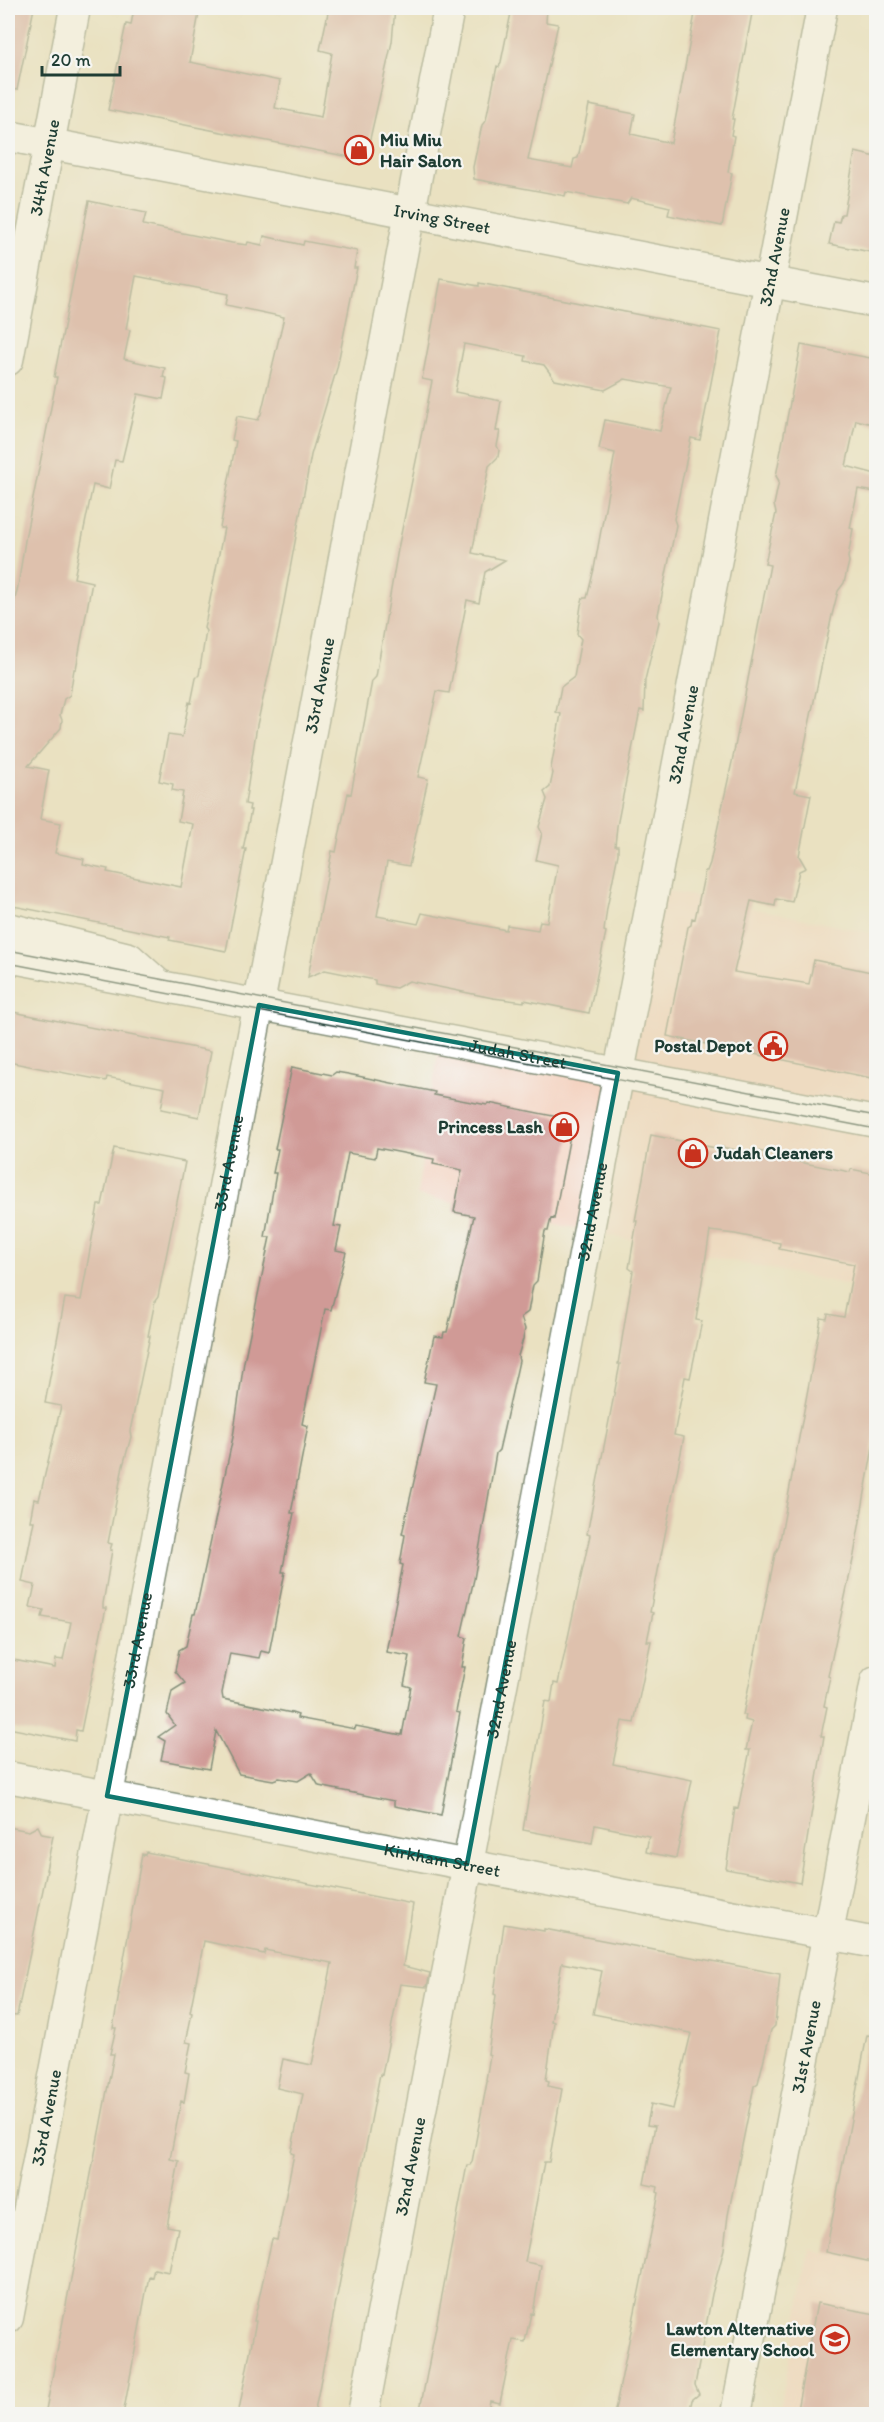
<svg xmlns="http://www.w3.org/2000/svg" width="884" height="2422" font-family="Itim,sans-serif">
<rect width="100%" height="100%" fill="#f6f6f2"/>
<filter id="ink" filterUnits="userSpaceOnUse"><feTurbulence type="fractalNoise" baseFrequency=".0167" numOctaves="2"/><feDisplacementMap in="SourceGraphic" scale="12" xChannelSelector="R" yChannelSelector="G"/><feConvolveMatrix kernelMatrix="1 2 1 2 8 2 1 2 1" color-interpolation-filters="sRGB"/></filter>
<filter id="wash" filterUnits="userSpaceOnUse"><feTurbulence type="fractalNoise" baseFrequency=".008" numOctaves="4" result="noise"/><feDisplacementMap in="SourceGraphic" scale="24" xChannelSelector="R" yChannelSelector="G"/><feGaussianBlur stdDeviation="1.35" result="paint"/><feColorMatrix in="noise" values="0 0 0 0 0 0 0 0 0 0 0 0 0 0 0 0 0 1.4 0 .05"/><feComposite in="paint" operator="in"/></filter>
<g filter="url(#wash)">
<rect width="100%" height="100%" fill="#eae1c1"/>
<path fill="#f4d3c1" d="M 654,888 L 876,934 L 876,1291 L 417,1195 L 440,1039 L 618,1073 Z
M 810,2249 L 876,2263 L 876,2414 L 779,2414 Z"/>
<g id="blocks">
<path fill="#d09a96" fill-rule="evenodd" d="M 8,8 L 34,8 L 17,90 L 8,89 Z
M 134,8 L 200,8 L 190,62 L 280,81 L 275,108 L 321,117 L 332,53 L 320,50 L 329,8 L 395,8 L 392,42 L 367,152 L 360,159 L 108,110 L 126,24 L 131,25 Z
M 512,8 L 547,8 L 546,22 L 558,24 L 528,160 L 572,168 L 574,159 L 578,158 L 589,105 L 635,114 L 631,134 L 671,143 L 696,8 L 753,8 L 732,119 L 734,119 L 731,135 L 734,136 L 728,172 L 732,173 L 722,226 L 668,215 L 670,207 L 631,198 L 627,204 L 566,192 L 565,196 L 474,179 L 473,167 L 482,125 L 486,120 L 497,66 L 499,67 L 501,62 Z
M 855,152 L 876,157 L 876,253 L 829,244 L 834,221 L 839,222 L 841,214 L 844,214 Z
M 89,201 L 146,213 L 143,225 L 232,243 L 247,245 L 248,242 L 262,245 L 264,236 L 303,245 L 304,241 L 357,251 L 354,268 L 357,268 L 337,368 L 311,455 L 279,629 L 257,725 L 245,804 L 250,805 L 249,810 L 251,810 L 243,849 L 246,849 L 226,951 L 169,940 L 170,937 L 8,905 L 8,629 L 18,586 L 26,534 L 57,377 L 54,377 ZM 136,276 L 228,294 L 226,305 L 284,317 L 261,414 L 258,420 L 237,416 L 232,440 L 236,441 L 220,528 L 224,528 L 206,620 L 204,628 L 206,631 L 199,675 L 196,678 L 191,703 L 189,702 L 182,737 L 168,735 L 159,781 L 173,784 L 172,790 L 183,792 L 178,821 L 193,824 L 181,887 L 107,872 L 108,869 L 83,864 L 84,859 L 55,853 L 61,823 L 40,819 L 49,770 L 28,766 L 61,728 L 62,720 L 60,715 L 64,699 L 70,695 L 74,669 L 76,669 L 92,582 L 74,578 L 93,485 L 109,489 L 115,460 L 122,461 L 138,394 L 163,399 L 167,378 L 163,377 L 165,368 L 124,359 L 130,330 L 126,329 Z
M 441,279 L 479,286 L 479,283 L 721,331 L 700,440 L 691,438 L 674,519 L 676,525 L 658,615 L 659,622 L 645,680 L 644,711 L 640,710 L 617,826 L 615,846 L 618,846 L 618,854 L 607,908 L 604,931 L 606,932 L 589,1013 L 524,1000 L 524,1002 L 493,998 L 409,981 L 396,988 L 375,984 L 375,980 L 325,970 L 308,977 L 332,851 L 336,852 L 348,793 L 351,794 L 372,681 L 376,677 L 398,549 L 425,417 L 432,381 L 422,379 ZM 464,344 L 526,356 L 525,361 L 544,365 L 555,380 L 605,390 L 625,379 L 671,387 L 660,431 L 605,420 L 599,449 L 615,453 L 594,569 L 587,598 L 583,598 L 581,605 L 577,634 L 581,639 L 574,677 L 561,687 L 556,712 L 561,714 L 551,768 L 553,773 L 550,787 L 544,792 L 547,799 L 539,827 L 542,833 L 536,860 L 558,865 L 547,922 L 540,921 L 538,930 L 507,925 L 506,930 L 422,913 L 418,924 L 377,916 L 387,862 L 409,866 L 428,779 L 418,777 L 437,691 L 449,693 L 467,600 L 479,603 L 485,572 L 505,560 L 472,553 L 489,466 L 498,457 L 499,450 L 497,446 L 500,431 L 496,431 L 501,401 L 455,392 Z
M 801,345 L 876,359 L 876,425 L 856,420 L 846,466 L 876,474 L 876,492 L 858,489 L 850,528 L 853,529 L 848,557 L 849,562 L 844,583 L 838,591 L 832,615 L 795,792 L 811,795 L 799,856 L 806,868 L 799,871 L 792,902 L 776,899 L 775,906 L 751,901 L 734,972 L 809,984 L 814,960 L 876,973 L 876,1079 L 667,1036 L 688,927 L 691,925 L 692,918 L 695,919 L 705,871 L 707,871 L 710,863 L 732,762 L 770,565 L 765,564 L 776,513 L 774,505 L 779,481 L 776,476 Z
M 8,1011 L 211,1051 L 199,1117 L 161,1109 L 165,1088 L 107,1077 L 106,1081 L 8,1062 Z
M 292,1067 L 332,1075 L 336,1072 L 348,1074 L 435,1092 L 434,1095 L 487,1105 L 489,1103 L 573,1120 L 554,1219 L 551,1218 L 548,1231 L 545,1231 L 537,1281 L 533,1285 L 528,1312 L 521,1317 L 525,1329 L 523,1339 L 518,1356 L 519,1361 L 504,1428 L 499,1450 L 496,1453 L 474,1579 L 461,1636 L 467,1638 L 462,1667 L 465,1667 L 456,1712 L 460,1713 L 441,1815 L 394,1806 L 394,1801 L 319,1786 L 311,1773 L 298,1781 L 279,1778 L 273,1780 L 239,1774 L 216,1731 L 209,1769 L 161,1760 L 165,1741 L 158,1737 L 175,1725 L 167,1714 L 172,1691 L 185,1683 L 175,1671 L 179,1650 L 186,1646 L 193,1614 L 195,1614 L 233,1437 L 244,1362 L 270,1237 L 265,1237 L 276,1173 L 273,1173 L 278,1149 L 275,1149 ZM 377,1148 L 434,1159 L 433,1164 L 462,1170 L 454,1212 L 474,1216 L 447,1332 L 444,1332 L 443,1337 L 434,1336 L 424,1382 L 436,1384 L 402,1534 L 405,1535 L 400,1564 L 403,1565 L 386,1652 L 410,1656 L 404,1685 L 411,1687 L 402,1735 L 356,1726 L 355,1729 L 297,1718 L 298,1715 L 292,1713 L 223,1699 L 222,1693 L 230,1653 L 259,1658 L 261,1651 L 269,1653 L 285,1572 L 282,1572 L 294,1513 L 291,1513 L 308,1426 L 302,1424 L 325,1309 L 331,1310 L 346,1252 L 336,1250 L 341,1227 L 334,1226 L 348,1153 L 375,1158 Z
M 651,1135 L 721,1149 L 721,1147 L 751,1153 L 752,1150 L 779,1155 L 778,1158 L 850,1172 L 851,1169 L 876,1174 L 876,1430 L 854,1555 L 828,1676 L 830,1677 L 824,1706 L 827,1707 L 821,1736 L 824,1736 L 800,1883 L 726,1869 L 735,1808 L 738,1809 L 750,1750 L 746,1750 L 752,1722 L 745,1720 L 746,1715 L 743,1715 L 775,1554 L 779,1546 L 821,1318 L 827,1319 L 828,1314 L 844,1317 L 854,1264 L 779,1249 L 780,1243 L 735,1234 L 710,1231 L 696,1320 L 702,1321 L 690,1378 L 685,1377 L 674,1435 L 684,1437 L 650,1612 L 653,1613 L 647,1641 L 651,1641 L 634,1723 L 622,1721 L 613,1764 L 692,1780 L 676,1858 L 646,1852 L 649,1836 L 595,1825 L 592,1843 L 523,1830 L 545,1701 L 551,1702 L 554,1683 L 558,1684 L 590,1535 L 587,1534 L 620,1364 L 618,1364 L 633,1271 L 629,1268 L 637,1221 L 635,1221 Z
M 114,1148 L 185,1162 L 158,1297 L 155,1301 L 148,1336 L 150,1336 L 130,1431 L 131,1437 L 123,1466 L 108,1543 L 112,1544 L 110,1550 L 112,1550 L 103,1604 L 103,1608 L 106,1608 L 81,1731 L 76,1730 L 75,1741 L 8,1728 L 8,1659 L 55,1668 L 56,1659 L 63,1660 L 71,1622 L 42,1617 L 44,1610 L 30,1607 L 35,1585 L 22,1582 L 34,1521 L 30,1521 L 34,1499 L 39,1500 L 61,1406 L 45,1403 L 65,1298 L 81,1300 L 98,1205 L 102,1205 Z
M 38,1826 L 42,1834 L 53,1836 L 46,1870 L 47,1870 L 17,2016 L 8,2015 L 8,1827 L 29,1831 Z
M 146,1852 L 413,1904 L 403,1966 L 430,1973 L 427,1987 L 400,1984 L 382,2075 L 380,2074 L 314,2415 L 238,2415 L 256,2321 L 254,2321 L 272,2239 L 277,2240 L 294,2154 L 291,2153 L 303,2094 L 277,2088 L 283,2059 L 312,2065 L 332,1963 L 265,1950 L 264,1954 L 204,1941 L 190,2012 L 192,2013 L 186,2042 L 191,2043 L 185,2072 L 189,2073 L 184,2102 L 181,2101 L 170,2159 L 179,2161 L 167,2226 L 178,2228 L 169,2272 L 154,2269 L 152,2277 L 149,2276 L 123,2415 L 45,2415 L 114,2054 L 110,2054 L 116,2028 L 113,2028 L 119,1994 L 118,1994 L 142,1854 L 145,1855 Z
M 504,1924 L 544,1931 L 544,1929 L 780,1974 L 775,2026 L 771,2030 L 758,2083 L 754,2086 L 728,2215 L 724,2249 L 712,2294 L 695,2385 L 699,2394 L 692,2400 L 689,2415 L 614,2415 L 659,2193 L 657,2192 L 658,2187 L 644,2184 L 655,2126 L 647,2125 L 651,2104 L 673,2109 L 691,2033 L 593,2014 L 602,1971 L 562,1963 L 551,2021 L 554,2022 L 546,2080 L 549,2081 L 548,2086 L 562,2089 L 549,2162 L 544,2162 L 525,2262 L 541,2265 L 533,2314 L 531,2313 L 525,2342 L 513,2340 L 500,2403 L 490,2401 L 487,2415 L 419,2415 L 467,2165 L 470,2165 L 472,2162 L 487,2082 L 486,2080 L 490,2055 L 488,2054 L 496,1995 L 494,1994 Z
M 867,2035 L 876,2036 L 876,2263 L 826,2252 Z
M 817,2303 L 876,2314 L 876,2415 L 796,2415 Z"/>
</g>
</g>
<g filter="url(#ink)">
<use href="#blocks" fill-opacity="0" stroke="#848f7a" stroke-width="1.5"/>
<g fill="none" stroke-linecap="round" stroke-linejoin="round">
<g stroke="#848f7a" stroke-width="33">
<g id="minor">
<path id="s1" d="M 8,136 L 876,302"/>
<path id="s2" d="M 8,360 L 75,8"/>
<path d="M 8,928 L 129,958 L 159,985"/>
<path id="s3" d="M 8,957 L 876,1122"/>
<path id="s4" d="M 8,1777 L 876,1943"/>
<path id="s5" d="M 8,2318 L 449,8"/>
<path id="s6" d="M 363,2414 L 822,8"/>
<path id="s7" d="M 736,2414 L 876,1681"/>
</g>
</g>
<use href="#minor" stroke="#fff" stroke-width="30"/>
<path stroke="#1f3d34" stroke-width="1.5" d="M 8,950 L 876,1116
M 8,963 L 876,1129"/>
</g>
</g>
<path d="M0 0H884V2422H0ZM 259,1005 L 618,1073 L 467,1864 L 107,1796 Z" fill="#eae1c1" fill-opacity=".55" fill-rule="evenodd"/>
<path fill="none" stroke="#0f766e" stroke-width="4.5" stroke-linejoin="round" d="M 259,1005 L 618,1073 L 467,1864 L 107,1796 Z"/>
<defs>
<g id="shop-ring" transform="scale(1.5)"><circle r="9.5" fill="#f6f6f2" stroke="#c8321e" stroke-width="1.5"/><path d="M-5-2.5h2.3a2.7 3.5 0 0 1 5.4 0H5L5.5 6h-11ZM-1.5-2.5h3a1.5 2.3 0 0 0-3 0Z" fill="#c8321e"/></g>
<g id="civic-ring" transform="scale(1.5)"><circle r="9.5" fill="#f6f6f2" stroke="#c8321e" stroke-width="1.5"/><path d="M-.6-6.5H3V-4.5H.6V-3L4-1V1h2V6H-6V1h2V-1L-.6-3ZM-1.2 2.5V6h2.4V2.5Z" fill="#c8321e"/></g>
<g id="school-ring" transform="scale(1.5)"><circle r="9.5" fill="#f6f6f2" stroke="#c8321e" stroke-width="1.5"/><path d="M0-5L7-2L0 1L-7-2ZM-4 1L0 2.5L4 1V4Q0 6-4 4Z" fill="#c8321e"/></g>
</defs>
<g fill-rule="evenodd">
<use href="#shop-ring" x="359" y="150"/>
<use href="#civic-ring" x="773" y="1046"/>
<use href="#shop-ring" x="564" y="1127"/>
<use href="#shop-ring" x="693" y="1153"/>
<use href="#school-ring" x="835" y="2339"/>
</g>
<g text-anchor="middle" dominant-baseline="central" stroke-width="4.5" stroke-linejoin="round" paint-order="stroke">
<g font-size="18" font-weight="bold" fill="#1f3d34" stroke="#f6f6f2" text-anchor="end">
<text x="380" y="140" text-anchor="start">Miu Miu<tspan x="380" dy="21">Hair Salon</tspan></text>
<text x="752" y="1046">Postal Depot</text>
<text x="543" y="1127">Princess Lash</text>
<text x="714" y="1153" text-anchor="start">Judah Cleaners</text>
<text x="814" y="2329">Lawton Alternative<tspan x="814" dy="21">Elementary School</tspan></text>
</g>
<g font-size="18" fill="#1f3d34" stroke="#f6f6f2">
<text stroke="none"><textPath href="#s2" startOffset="196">34th Avenue</textPath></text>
<text stroke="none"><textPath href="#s1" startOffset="442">Irving Street</textPath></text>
<text stroke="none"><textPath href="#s6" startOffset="2196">32nd Avenue</textPath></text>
<text stroke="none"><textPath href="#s5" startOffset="1662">33rd Avenue</textPath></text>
<text stroke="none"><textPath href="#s6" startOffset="1710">32nd Avenue</textPath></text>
<text stroke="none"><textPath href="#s3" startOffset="519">Judah Street</textPath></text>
<text stroke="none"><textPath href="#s5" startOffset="1176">33rd Avenue</textPath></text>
<text stroke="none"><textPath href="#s6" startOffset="1224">32nd Avenue</textPath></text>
<text stroke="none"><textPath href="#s5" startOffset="690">33rd Avenue</textPath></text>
<text stroke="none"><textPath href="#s6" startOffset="738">32nd Avenue</textPath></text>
<text stroke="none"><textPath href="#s4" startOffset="442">Kirkham Street</textPath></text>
<text stroke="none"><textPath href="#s7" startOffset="374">31st Avenue</textPath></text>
<text stroke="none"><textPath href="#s5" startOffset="204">33rd Avenue</textPath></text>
<text stroke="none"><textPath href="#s6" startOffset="252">32nd Avenue</textPath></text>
</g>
</g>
<rect width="884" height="2422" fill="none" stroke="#f6f6f2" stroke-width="30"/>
<path d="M42 66v9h78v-9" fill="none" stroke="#1f3d34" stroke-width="3"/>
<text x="51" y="66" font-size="18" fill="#1f3d34" stroke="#f6f6f2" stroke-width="4.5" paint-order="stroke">20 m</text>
</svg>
